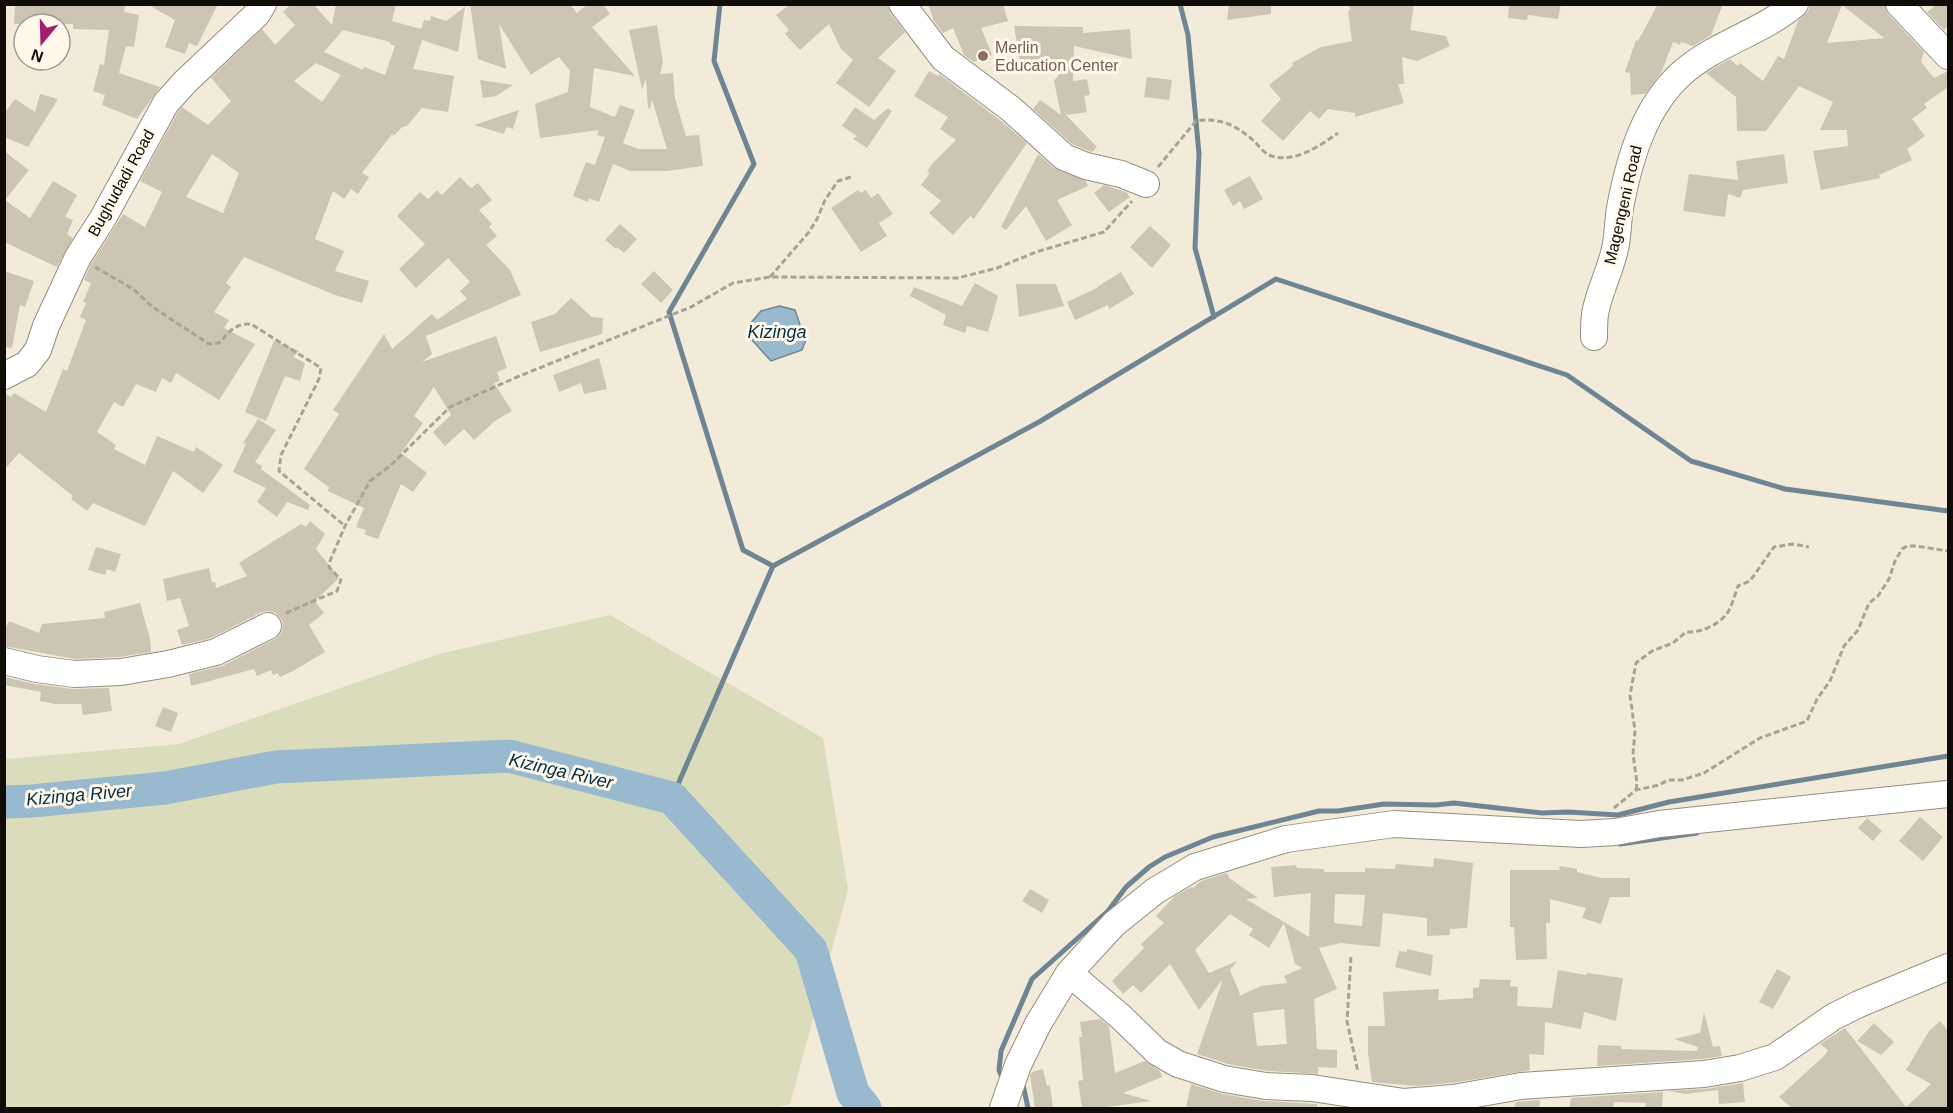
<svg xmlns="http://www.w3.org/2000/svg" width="1953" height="1113" font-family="Arial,sans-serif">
<rect width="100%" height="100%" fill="#f2ebd9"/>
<path fill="#dadcbc" d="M 610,615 L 823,738 L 848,890 L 790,1104 L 773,1108 L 5,1108 L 5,759 L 179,744 L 439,654 Z"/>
<path fill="#99b9ce" stroke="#708593" stroke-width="1.5" d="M 779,306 L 795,310 L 801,328 L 807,337 L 802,350 L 771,361 L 752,340 L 750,324 L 761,311 Z"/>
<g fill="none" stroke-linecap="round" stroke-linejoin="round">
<path stroke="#708593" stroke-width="5" d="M 720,4 L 714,61 L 754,164 L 669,312 L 743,550 L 773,566
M 1180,4 L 1188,35 L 1199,154 L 1195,248 L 1214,317
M 672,798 L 773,566 L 1039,422 L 1276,279 L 1567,375 L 1691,461 L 1785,489 L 1948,511
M 1620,844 L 1697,833
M 1003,1080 L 999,1070 L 1001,1051 L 1032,979 L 1108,911 L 1126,887 L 1149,867 L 1165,857 L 1213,837 L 1319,811 L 1338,811 L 1384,804 L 1436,805 L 1454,803 L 1542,813 L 1568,812 L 1618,815 L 1669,802 L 1948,756
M 1022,1080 L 1028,1108"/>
<path stroke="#99b9ce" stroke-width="33" d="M 4,802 L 32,801 L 165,788 L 276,767 L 509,756 L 672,798 L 811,950 L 853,1093 L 865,1108"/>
</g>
<path fill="#cdc5b4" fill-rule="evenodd" d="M 15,4 L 114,4 L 125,6 L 124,12 L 139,15 L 134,47 L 126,46 L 119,73 L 160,87 L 137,119 L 102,105 L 105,95 L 93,91 L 100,64 L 104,65 L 109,30 L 73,29 L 73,24 L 14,24 Z
M 147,4 L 218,4 L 197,46 L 189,43 L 185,54 L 165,47 L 175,20 Z
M 291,4 L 313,4 L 332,25 L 336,4 L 396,4 L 392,21 L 421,29 L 424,20 L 430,21 L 431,16 L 446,21 L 465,7 L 458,52 L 422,40 L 413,69 L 454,76 L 448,112 L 422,108 L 407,126 L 402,127 L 394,136 L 392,134 L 362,173 L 369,177 L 358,194 L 351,189 L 344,199 L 333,191 L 315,239 L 344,251 L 335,271 L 369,281 L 362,303 L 335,295 L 244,257 L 226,283 L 231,287 L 214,312 L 229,320 L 224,328 L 255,344 L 219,400 L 176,373 L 171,383 L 162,378 L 156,392 L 136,384 L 123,407 L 114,402 L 97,432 L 116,445 L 114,449 L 145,465 L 157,436 L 194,452 L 196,447 L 223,465 L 203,493 L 173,471 L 145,526 L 93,503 L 87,511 L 71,499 L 73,496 L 19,453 L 4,470 L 4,393 L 11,397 L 14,393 L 46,412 L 63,369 L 67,371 L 86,320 L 80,317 L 86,303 L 83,302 L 91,283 L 84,280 L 91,264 L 123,214 L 145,227 L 162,192 L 140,181 L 178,112 L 182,107 L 208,125 L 231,101 L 211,78 L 262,29 L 275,45 L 295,25 L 283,12 ZM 343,30 L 390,42 L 390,44 L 395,46 L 385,75 L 364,67 L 363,70 L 324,52 ZM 316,63 L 341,75 L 322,102 L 294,81 ZM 212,154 L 239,173 L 223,213 L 186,197 Z
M 470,4 L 570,4 L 577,13 L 588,4 L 603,4 L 610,14 L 592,27 L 635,76 L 594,68 L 590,107 L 615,117 L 620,105 L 635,110 L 623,143 L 638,149 L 667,149 L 652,100 L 650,109 L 648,108 L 646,79 L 642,89 L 629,30 L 657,25 L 663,62 L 660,74 L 673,73 L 675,99 L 686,136 L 699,135 L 703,166 L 667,171 L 630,171 L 613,164 L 599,202 L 589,198 L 588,202 L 573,196 L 586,162 L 595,165 L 605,137 L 597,135 L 599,130 L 540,138 L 535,104 L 568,92 L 570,71 L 559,57 L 530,75 L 530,70 L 529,72 L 499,24 L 506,69 L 478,59 Z
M 790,4 L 887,4 L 890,13 L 905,32 L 878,58 L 896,71 L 869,107 L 836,83 L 853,60 L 841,49 L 829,24 L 800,50 L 785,34 L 789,30 L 776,15 Z
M 928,4 L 1003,4 L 1008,21 L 981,28 L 992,55 L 974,62 L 964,55 L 953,28 L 943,33 L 934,21 Z
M 1229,4 L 1271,4 L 1271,14 L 1227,20 Z
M 1349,4 L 1414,4 L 1410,30 L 1446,36 L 1450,46 L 1417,61 L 1402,57 L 1404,84 L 1398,84 L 1404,103 L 1355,117 L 1355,113 L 1328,109 L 1319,119 L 1310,111 L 1283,141 L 1261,121 L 1281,99 L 1269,85 L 1293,66 L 1292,63 L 1321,47 L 1352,41 L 1348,11 L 1350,10 Z
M 1509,4 L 1561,4 L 1558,19 L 1528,15 L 1527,20 L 1508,18 Z
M 1658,4 L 1723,4 L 1711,35 L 1693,46 L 1681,42 L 1680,45 L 1673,42 L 1661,73 L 1645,94 L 1631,95 L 1630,73 L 1625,72 L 1636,40 L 1638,41 Z
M 1810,4 L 1884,4 L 1888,14 L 1924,52 L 1921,62 L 1934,78 L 1948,71 L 1948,87 L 1924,104 L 1927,108 L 1912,119 L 1925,136 L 1907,149 L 1912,160 L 1879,175 L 1880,178 L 1821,190 L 1813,151 L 1848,146 L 1847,130 L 1820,130 L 1833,102 L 1799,86 L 1766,131 L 1737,131 L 1736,97 L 1706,73 L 1730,59 L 1738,66 L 1740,63 L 1763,81 L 1778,56 L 1784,59 L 1798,21 L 1809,10 ZM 1842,5 L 1884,38 L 1827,43 Z
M 1937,4 L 1948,4 L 1948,26 L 1944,30 L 1927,12 Z
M 1014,26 L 1083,27 L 1083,33 L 1130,29 L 1132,59 L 1074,46 L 1073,81 L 1087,79 L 1090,95 L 1084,96 L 1087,112 L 1066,115 L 1097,147 L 1092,152 L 1072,144 L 1033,109 L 1040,100 L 1061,115 L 1054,81 L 1064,68 L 1021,69 Z
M 929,71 L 938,76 L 939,74 L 1001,121 L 1027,143 L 974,219 L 970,216 L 953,235 L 929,213 L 941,201 L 921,185 L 930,173 L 927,172 L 932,164 L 956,140 L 940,129 L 948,117 L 914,96 Z
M 1147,77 L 1172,80 L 1169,100 L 1144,97 Z
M 480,80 L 513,85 L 496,96 L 483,98 Z
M 40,94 L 58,99 L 28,147 L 4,137 L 4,114 L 15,99 L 35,112 Z
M 855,107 L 874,120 L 888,108 L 892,111 L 867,148 L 853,139 L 857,136 L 842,126 Z
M 519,110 L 513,129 L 506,127 L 504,134 L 474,125 Z
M 4,151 L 29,170 L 5,200 L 30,218 L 53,181 L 77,195 L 65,217 L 73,220 L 67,234 L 73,238 L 57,267 L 4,242 Z
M 1038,154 L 1054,168 L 1086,181 L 1088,186 L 1057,200 L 1072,225 L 1046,241 L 1026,206 L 1006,230 L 1001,227 Z
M 1784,154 L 1788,183 L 1743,190 L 1740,198 L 1728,194 L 1725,217 L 1683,211 L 1689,174 L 1738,180 L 1736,161 Z
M 1250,176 L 1263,199 L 1244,209 L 1240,201 L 1233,206 L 1224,190 Z
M 460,177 L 471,188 L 478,183 L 492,200 L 479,210 L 492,224 L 489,227 L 497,236 L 486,245 L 510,270 L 521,295 L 426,336 L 432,354 L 422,362 L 496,336 L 507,368 L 497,372 L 500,381 L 494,383 L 512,411 L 495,421 L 474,440 L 464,429 L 445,446 L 433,432 L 451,415 L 434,387 L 414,416 L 423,423 L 401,453 L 427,473 L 413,492 L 401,484 L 378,539 L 364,534 L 366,530 L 356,527 L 364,508 L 328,491 L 329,487 L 304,469 L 339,414 L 333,410 L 384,334 L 392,349 L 432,314 L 437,320 L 467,299 L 460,291 L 470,282 L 448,258 L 416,288 L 399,269 L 425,244 L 397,216 L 420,192 L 428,199 L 437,190 L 442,195 Z
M 1104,185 L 1126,192 L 1130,197 L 1109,212 L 1094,193 Z
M 858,190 L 861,193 L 866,190 L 871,198 L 878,193 L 893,214 L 879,223 L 887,236 L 861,252 L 831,208 Z
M 620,224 L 637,239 L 624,253 L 617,247 L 616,249 L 605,240 Z
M 1150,226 L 1171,245 L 1152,268 L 1130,247 Z
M 4,271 L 34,281 L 25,307 L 20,305 L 12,348 L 4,347 Z
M 654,271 L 673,290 L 661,303 L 641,284 Z
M 1121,272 L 1134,294 L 1109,309 L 1108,305 L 1075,320 L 1067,302 L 1097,288 L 1097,287 Z
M 975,283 L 998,296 L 988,332 L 967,326 L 965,333 L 943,325 L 946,315 L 910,296 L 914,287 L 962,306 Z
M 1016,284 L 1056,284 L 1064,306 L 1019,317 Z
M 571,298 L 592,317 L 603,318 L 602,334 L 540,352 L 531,322 L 555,314 Z
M 274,341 L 299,351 L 293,357 L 305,363 L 300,381 L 285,376 L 266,421 L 245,412 Z
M 599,358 L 607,389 L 584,394 L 581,383 L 559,392 L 553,375 Z
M 258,419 L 276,430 L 255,462 L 262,466 L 261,469 L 310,505 L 308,510 L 287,502 L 277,517 L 257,502 L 266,488 L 233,472 L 246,444 L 243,443 Z
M 310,521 L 325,534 L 316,549 L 339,578 L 315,601 L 324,613 L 309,625 L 325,652 L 293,671 L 280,677 L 278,673 L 273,675 L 271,670 L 257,676 L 254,669 L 191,686 L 189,674 L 222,666 L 275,639 L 281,634 L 283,626 L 282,620 L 276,613 L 268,611 L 262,612 L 211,638 L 182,645 L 177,630 L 189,626 L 180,598 L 167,601 L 163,579 L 209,568 L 212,583 L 215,582 L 216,588 L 247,576 L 239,563 L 301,524 L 306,527 Z
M 96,547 L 121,554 L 115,572 L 107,569 L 105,575 L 88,570 Z
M 140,603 L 150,639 L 151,652 L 119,657 L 75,659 L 4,646 L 4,632 L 9,621 L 39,633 L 42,624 L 105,618 L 104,612 Z
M 4,677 L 35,684 L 72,689 L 109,688 L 112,711 L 83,715 L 81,704 L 55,704 L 40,701 L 41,692 L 4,685 Z
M 163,707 L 178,713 L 171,732 L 155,726 Z
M 1920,817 L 1943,837 L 1923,861 L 1899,841 Z
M 1867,818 L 1882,831 L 1873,841 L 1858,828 Z
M 1434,858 L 1473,863 L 1467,928 L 1450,929 L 1450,935 L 1427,936 L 1427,918 L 1383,913 L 1380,947 L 1341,943 L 1319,948 L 1337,989 L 1314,999 L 1317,1049 L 1337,1050 L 1337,1068 L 1318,1067 L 1318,1074 L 1268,1071 L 1228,1064 L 1197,1054 L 1223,979 L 1199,1010 L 1170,964 L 1141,993 L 1133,985 L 1123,994 L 1112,981 L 1144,948 L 1141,944 L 1164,923 L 1156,916 L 1175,896 L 1191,887 L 1193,888 L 1201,881 L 1227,873 L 1229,878 L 1258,898 L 1246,899 L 1309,937 L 1311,893 L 1274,897 L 1271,867 L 1296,865 L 1297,868 L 1324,869 L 1324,872 L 1365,872 L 1365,868 L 1395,869 L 1396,864 L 1433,867 ZM 1335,894 L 1365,895 L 1362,926 L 1334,923 ZM 1230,914 L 1253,929 L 1249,935 L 1269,948 L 1284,923 L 1295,964 L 1302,968 L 1284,976 L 1287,983 L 1261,986 L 1239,996 L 1240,994 L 1230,970 L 1237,961 L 1209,973 L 1195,950 ZM 1284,1009 L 1287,1044 L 1257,1046 L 1253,1013 Z
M 1560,866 L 1577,869 L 1577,872 L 1601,878 L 1630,878 L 1630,897 L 1610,897 L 1601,924 L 1582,918 L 1586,908 L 1550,899 L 1550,923 L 1546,923 L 1547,959 L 1516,960 L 1514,927 L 1510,927 L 1510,870 L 1559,870 Z
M 1030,889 L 1049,900 L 1042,913 L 1022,901 Z
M 1407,949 L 1433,955 L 1431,976 L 1395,967 L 1399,951 L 1407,952 Z
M 1777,969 L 1791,977 L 1773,1009 L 1759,1002 Z
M 1558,970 L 1586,975 L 1587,973 L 1623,978 L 1616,1021 L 1584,1012 L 1581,1029 L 1545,1022 L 1544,1055 L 1529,1054 L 1530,1070 L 1451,1083 L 1416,1086 L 1372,1082 L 1368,1053 L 1368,1026 L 1385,1026 L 1383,992 L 1439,989 L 1438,1000 L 1473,998 L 1473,988 L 1479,987 L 1480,979 L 1511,980 L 1510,986 L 1518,987 L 1517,1006 L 1552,1008 Z
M 1704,1012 L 1713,1047 L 1720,1046 L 1722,1056 L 1702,1059 L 1597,1066 L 1598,1045 L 1621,1046 L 1621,1049 L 1697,1051 L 1698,1047 L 1674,1039 L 1700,1033 Z
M 1100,1019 L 1109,1026 L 1115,1073 L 1145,1061 L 1160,1071 L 1162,1077 L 1123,1093 L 1151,1101 L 1099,1108 L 1082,1108 L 1078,1081 L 1083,1080 L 1079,1037 L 1082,1037 L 1080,1022 Z
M 1940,1021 L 1948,1031 L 1948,1108 L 1792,1108 L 1779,1097 L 1825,1055 L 1828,1050 L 1820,1044 L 1845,1028 L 1906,1107 L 1931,1084 L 1906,1070 L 1929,1031 Z
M 1874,1023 L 1894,1042 L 1881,1055 L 1857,1041 Z
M 1043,1069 L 1047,1086 L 1050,1085 L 1053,1108 L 1035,1108 L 1030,1075 L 1032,1072 Z
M 1743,1083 L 1745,1102 L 1719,1104 L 1718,1090 L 1685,1094 L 1668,1091 L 1705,1089 Z
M 1191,1084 L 1222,1094 L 1264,1101 L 1317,1104 L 1317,1108 L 1186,1108 Z
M 1663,1092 L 1662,1108 L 1645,1108 L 1646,1103 L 1614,1102 L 1613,1108 L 1569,1108 L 1571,1098 Z
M 1540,1100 L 1539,1108 L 1514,1108 L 1516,1102 Z"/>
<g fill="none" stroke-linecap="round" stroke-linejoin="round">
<g stroke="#958e7e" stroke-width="28">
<path id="minor" d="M 902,4 L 943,58 L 1011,109 L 1064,157 L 1086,166 L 1121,174 L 1146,184
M 1899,4 L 1948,56
M 1594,337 C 1594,330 1594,321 1595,314 C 1599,290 1612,268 1616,244 C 1618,232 1618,220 1620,208 C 1629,160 1644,107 1682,73 C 1716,43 1761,33 1795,4
M 4,376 L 27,364 L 38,350 L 46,326 L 78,257 L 103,218 L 166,103 L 185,82 L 257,14 L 263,4
M 4,661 L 37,669 L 74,674 L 121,672 L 168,664 L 216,652 L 268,626
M 1069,973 L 1121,1017 L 1157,1052 L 1178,1064 L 1224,1079 L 1266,1086 L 1312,1088 L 1404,1102 L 1453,1098 L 1521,1086 L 1704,1074 L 1740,1068 L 1775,1057 L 1833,1017 L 1859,1004 L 1948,967
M 1003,1108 L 1018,1065 L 1038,1024 L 1069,973 L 1114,924 L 1155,891 L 1195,867 L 1286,839 L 1394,824 L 1581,834 L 1615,832 L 1659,824 L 1948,794"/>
</g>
<path stroke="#a8a395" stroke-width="3" stroke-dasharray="6 3" stroke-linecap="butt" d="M 1158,167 L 1196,121 C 1220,117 1238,126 1255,142 C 1259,146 1264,153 1269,155 C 1293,165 1319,146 1338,133
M 95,267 L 133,289 L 154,308 L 209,344 L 219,343 C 229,332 235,323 251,324 L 321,368 L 319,379 L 281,455 L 279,471 L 345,526
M 770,277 L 809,232 L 817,219 L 825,200 L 838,181 L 851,177
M 286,613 L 337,591 L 341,580 L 329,567 L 330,561 L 345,526 L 370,481 L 391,465 L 450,407 L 517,377 L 691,307 L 733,283 L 770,277 L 958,278 L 997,268 L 1036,252 L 1104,232 L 1132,201
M 1636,790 L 1637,783 L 1633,754 L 1635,731 L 1630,695 L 1636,663 L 1652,651 L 1673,643 L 1686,632 C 1699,633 1716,626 1725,616 C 1731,610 1735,594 1738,586 L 1750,581 L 1774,547 L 1793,544 L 1809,547
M 1614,808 L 1636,790 L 1659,785 L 1668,780 L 1682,780 L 1704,773 L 1760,738 L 1807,721 L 1817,699 L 1830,681 L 1844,646 L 1858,630 L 1869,603 L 1878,596 L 1889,579 L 1895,561 L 1902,549 L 1907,546 L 1916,546 L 1948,551
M 1351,957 L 1347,1021 L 1358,1072"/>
<use href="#minor" stroke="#fff" stroke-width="26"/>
</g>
<circle fill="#8d6e63" stroke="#fef8ea" stroke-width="2" cx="983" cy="56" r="6"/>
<g text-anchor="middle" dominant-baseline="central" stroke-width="6" stroke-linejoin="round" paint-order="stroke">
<g font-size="16" fill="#785e54" stroke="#fef8ea" text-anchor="start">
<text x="995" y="47">Merlin<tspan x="995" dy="18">Education Center</tspan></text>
</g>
<g font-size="16" fill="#100d08" stroke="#fef8ea">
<text transform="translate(121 183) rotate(-61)">Bughudadi Road</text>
<text transform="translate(1623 205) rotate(-77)">Magengeni Road</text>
</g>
<g font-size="18" font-style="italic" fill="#043147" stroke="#fef8ea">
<text x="777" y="332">Kizinga</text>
<text transform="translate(561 771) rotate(13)">Kizinga River</text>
<text transform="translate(79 795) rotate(-5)">Kizinga River</text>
</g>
</g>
<rect width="1953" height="1113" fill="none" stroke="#100d08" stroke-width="12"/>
<g transform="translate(42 42) rotate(199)"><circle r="28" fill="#fef8ea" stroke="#9f9a90" stroke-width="1.5"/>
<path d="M0-4.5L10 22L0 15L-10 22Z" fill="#a41e69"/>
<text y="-9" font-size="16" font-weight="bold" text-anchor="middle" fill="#100d08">N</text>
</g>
</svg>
